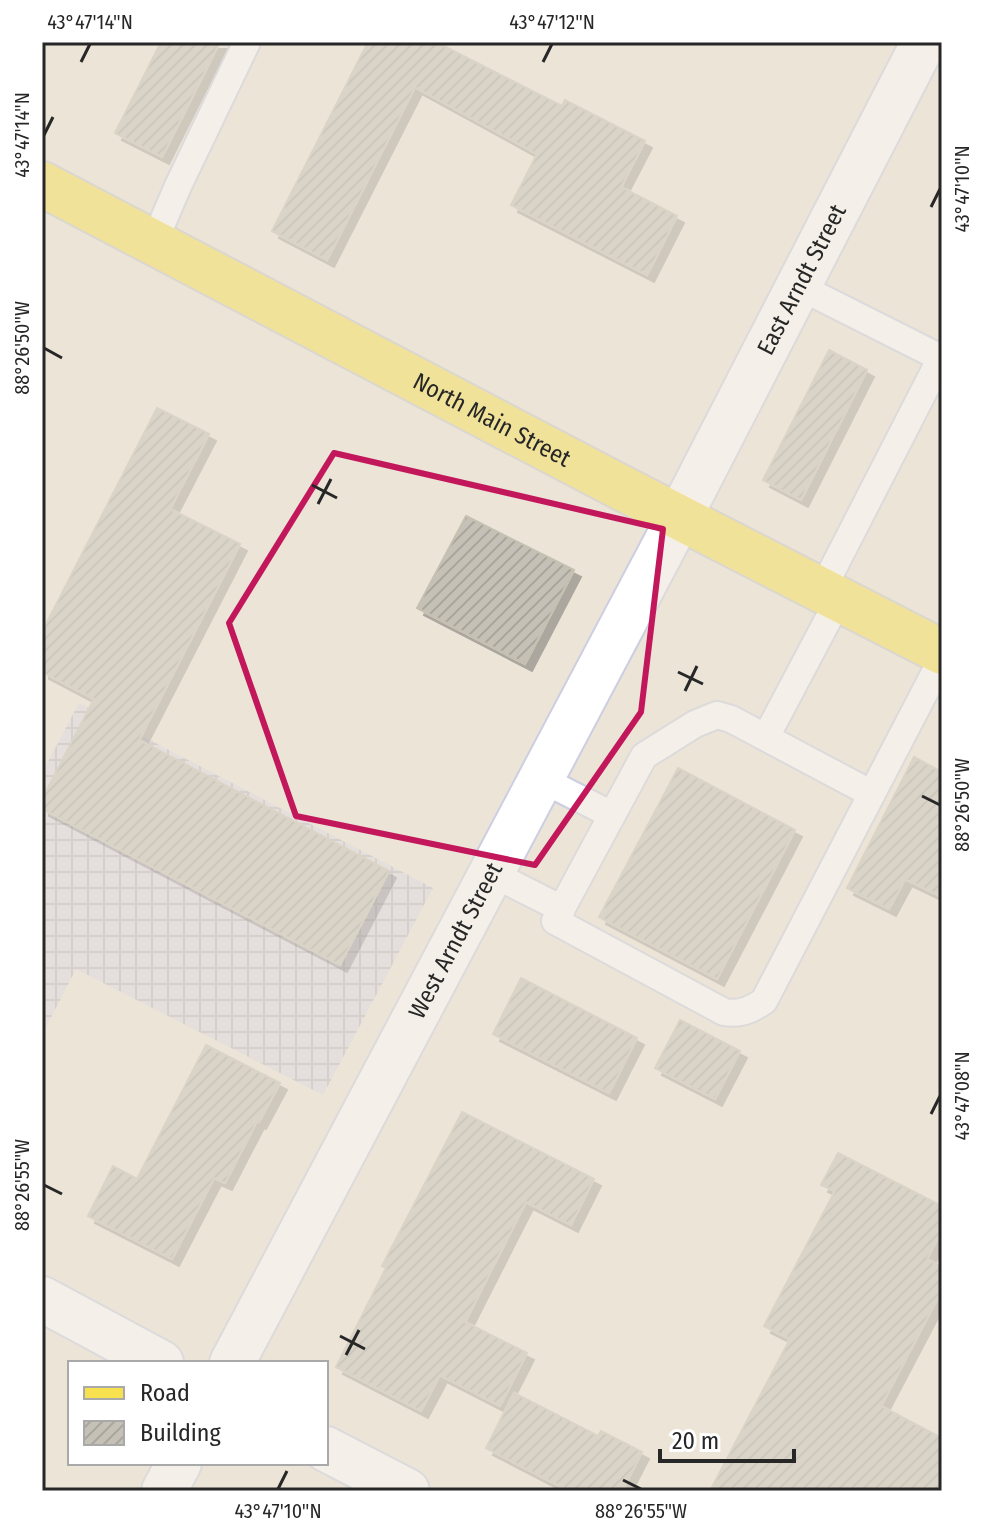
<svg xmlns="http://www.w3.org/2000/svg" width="984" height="1533" font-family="'Fira Sans Condensed',sans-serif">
<defs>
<pattern id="industrial-grid" width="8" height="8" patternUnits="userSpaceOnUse" patternTransform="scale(2)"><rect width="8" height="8" fill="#dcd8e2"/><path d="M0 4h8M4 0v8" fill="none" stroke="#bdb9c2"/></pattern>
<pattern id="building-hatch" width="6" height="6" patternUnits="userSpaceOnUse" patternTransform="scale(2)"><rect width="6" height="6" fill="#c5c1b7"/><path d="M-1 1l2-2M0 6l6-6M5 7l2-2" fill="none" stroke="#a9a69d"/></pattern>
<filter id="shadow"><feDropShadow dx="7" dy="7" stdDeviation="0" flood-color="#0004"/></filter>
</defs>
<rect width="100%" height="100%" fill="#ebe4d7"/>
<path fill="url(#industrial-grid)" d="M 79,703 L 433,888 L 323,1095 L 76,969 L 42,1035 L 42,773 Z"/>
<path fill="url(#building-hatch)" stroke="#c6c0b1" stroke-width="2" filter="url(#shadow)" d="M 161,42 L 220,42 L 162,157 L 115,133 Z
M 368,42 L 436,42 L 562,106 L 565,100 L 645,141 L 621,187 L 677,216 L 647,275 L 511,205 L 537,154 L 415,87 L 327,260 L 272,231 Z
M 829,350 L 867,370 L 801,500 L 763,480 Z
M 157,408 L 209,434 L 170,509 L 240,544 L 139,740 L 389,871 L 340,965 L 42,809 L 42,799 L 94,699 L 42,672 L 42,632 Z
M 466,516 L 574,570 L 525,664 L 417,608 Z
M 914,757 L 942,772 L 942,897 L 905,879 L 889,909 L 847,888 Z
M 678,768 L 795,830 L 717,979 L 599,917 Z
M 521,978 L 637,1038 L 609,1093 L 493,1034 Z
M 680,1020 L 740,1051 L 715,1099 L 655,1068 Z
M 206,1045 L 280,1083 L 259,1122 L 257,1121 L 225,1183 L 214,1178 L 172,1259 L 88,1216 L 113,1166 L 137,1179 Z
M 462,1112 L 594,1179 L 571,1225 L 526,1202 L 465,1322 L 527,1353 L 500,1406 L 440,1375 L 421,1411 L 336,1367 L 386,1268 L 382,1266 Z
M 838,1153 L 942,1206 L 942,1230 L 927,1259 L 942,1267 L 942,1290 L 881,1406 L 942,1438 L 942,1491 L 710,1491 L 790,1339 L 764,1326 L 835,1191 L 821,1185 Z
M 514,1393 L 598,1436 L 601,1431 L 642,1452 L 622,1491 L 569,1491 L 486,1448 Z"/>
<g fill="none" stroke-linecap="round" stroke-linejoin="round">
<g stroke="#cccee1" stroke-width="30">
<path id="lane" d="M 154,242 L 178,186 L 247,42
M 798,286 L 941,358 L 822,590
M 766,737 L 839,599
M 541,779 L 612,815
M 872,794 L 731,719 L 717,715 L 695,724 L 644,756 L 555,921 L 724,1012 C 739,1015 751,1010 764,1001 L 942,659
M 491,873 L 562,909"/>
</g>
<g stroke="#cccee1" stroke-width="48">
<g id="street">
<path d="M 42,1299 L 161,1363"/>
<path id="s1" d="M 232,1363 L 679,518 L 924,42"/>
<path d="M 326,1449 L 407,1491"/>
<path d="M 164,1491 L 179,1463"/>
</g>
</g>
<g stroke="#c7c7c7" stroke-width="48">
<g id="primary">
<path id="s2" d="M 42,184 L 622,488 L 942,652"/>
</g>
</g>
<use href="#lane" stroke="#fff" stroke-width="26"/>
<use href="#street" stroke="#fff" stroke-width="44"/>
<use href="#primary" stroke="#f8e14e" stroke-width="44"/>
</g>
<path d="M0 0H984V1533H0ZM 334,453 L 663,529 L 641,712 L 535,865 L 296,816 L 229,623 Z" fill="#ebe4d7" fill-opacity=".55" fill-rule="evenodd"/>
<path fill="none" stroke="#c2185b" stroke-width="6" stroke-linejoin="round" d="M 334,453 L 663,529 L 641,712 L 535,865 L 296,816 L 229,623 Z"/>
<path fill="none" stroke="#272727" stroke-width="3" d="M 81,62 L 90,44M 543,62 L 552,44M 44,135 L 53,117M 931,207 L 940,189M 44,348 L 62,358M 312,485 L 337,498M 318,504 L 331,479M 678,672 L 703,684M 685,691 L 697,666M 922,796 L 940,805M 931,1114 L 940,1096M 44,1185 L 62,1194M 340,1336 L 365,1349M 346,1355 L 359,1330M 623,1480 L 641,1489M 278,1489 L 287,1471"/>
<g text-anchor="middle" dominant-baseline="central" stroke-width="7" stroke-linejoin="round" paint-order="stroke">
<g font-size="24" fill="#272727" stroke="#fff">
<text stroke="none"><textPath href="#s1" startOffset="1224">East Arndt Street</textPath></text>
<text stroke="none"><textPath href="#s2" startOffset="508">North Main Street</textPath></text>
<text stroke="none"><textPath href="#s1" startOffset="478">West Arndt Street</textPath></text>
</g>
</g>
<rect width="984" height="1533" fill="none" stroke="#ffffff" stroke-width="88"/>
<rect x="68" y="1361" width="260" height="104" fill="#ffffff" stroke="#a9a9a9" stroke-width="2"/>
<rect x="84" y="1387" width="40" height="12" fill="#f8e14e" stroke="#a9a9a9" stroke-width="2"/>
<text x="140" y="1401" font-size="24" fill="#272727">Road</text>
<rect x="84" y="1421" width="40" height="24" fill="url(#building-hatch)" stroke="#a9a9a9" stroke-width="2"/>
<text x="140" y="1441" font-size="24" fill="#272727">Building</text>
<path d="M660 1449v12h134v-12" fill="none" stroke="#272727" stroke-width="4"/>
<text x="672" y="1449" font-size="24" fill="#272727" stroke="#ffffff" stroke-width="6" paint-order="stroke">20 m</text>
<rect x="44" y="44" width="896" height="1445" fill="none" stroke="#272727" stroke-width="3"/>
<g font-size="20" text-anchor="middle" fill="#272727">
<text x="90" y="29">43°47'14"N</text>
<text x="552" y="29">43°47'12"N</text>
<text transform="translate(22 135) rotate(-90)" y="7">43°47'14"N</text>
<text transform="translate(962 189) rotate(-90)" y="7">43°47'10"N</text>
<text transform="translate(22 348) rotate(-90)" y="7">88°26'50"W</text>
<text transform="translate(962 805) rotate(-90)" y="7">88°26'50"W</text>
<text transform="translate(962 1096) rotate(-90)" y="7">43°47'08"N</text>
<text transform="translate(22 1185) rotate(-90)" y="7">88°26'55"W</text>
<text x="278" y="1518">43°47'10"N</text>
<text x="641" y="1518">88°26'55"W</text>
</g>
</svg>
